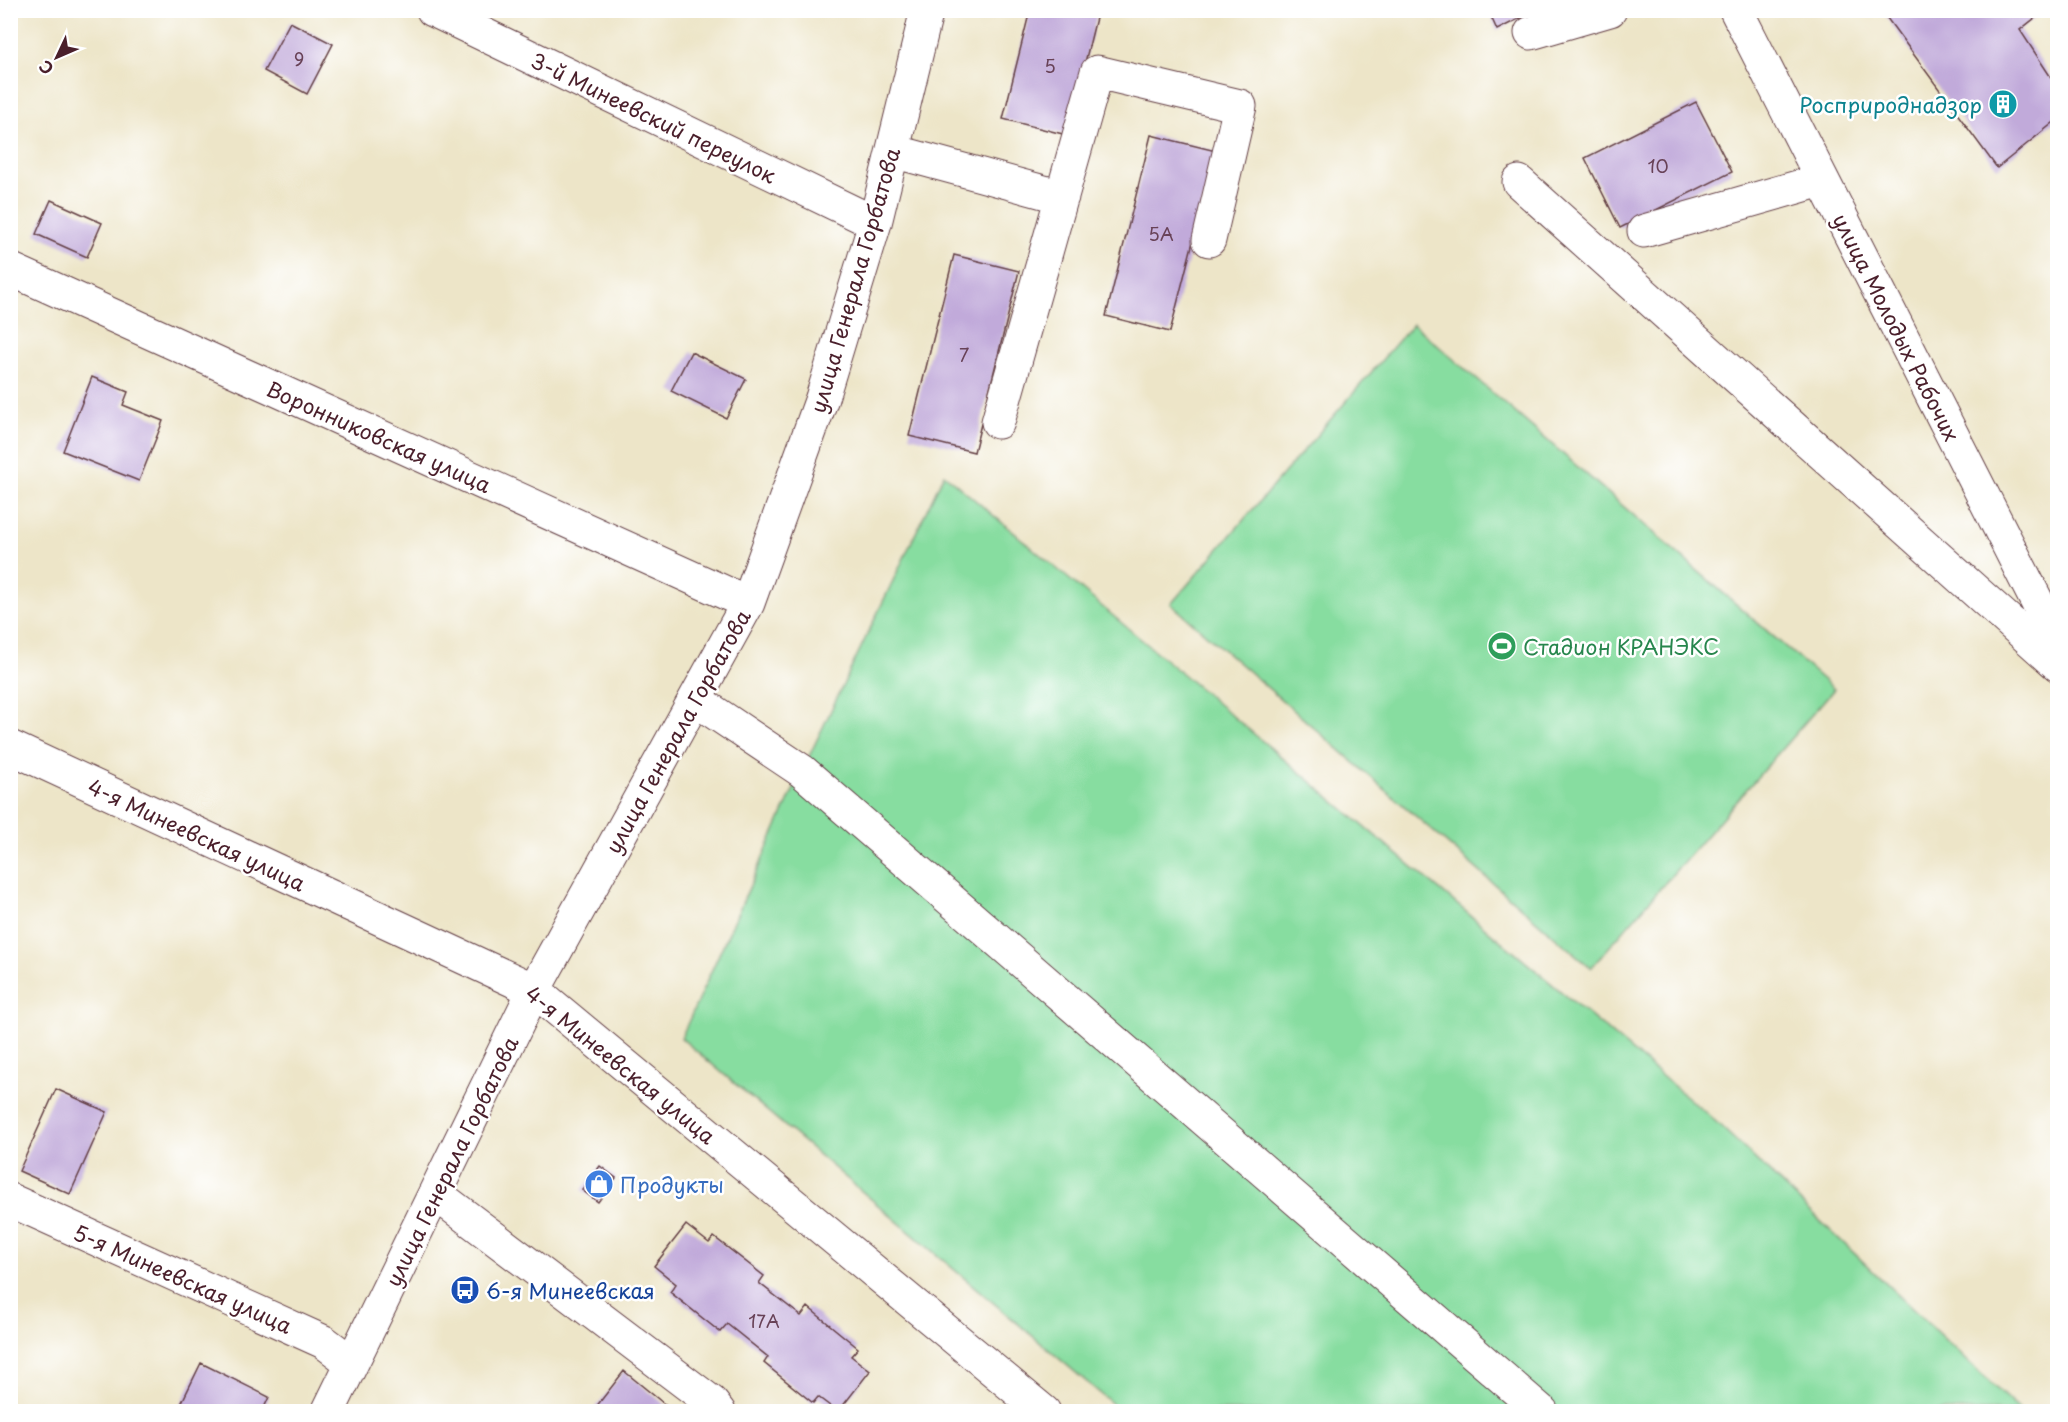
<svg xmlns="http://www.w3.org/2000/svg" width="2068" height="1422" font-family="'Playpen Sans',sans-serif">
<rect width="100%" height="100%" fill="#fff"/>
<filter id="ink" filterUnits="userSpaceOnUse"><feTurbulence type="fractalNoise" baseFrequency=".0167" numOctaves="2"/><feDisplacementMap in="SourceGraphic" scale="12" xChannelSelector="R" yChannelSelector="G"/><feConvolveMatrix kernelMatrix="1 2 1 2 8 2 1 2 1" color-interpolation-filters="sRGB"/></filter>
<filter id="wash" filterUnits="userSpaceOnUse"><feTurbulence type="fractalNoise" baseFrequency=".008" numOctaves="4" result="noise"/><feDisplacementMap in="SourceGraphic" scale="24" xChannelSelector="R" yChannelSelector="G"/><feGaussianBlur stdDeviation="1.35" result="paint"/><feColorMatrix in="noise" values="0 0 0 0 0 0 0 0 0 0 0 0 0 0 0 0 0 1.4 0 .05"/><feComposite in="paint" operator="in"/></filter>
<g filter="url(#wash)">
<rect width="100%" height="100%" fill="#ede5c8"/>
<path fill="#87dda0" stroke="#687e66" stroke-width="1.5" d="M 1413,324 L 1834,689 L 1591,968 L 1171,604 Z
M 944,474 L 1713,1119 L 2020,1411 L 1121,1411 L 681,1038 L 802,771 Z"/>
<g id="blocks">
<path fill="#c1aada" d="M 1030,10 L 1098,10 L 1067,135 L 1003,119 Z
M 1488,10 L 1536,10 L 1497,30 Z
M 1881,10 L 2045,10 L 2020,30 L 2058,88 L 2058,119 L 1997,168 Z
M 290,22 L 333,44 L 307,94 L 264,71 Z
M 1696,102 L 1732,172 L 1620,228 L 1585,158 Z
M 1151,135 L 1216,151 L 1170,332 L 1106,316 Z
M 51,200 L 102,223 L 87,257 L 36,234 Z
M 954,255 L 1019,271 L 974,452 L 909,436 Z
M 691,352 L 746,379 L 726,418 L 671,391 Z
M 92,377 L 128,392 L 123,405 L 163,421 L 139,481 L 63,451 Z
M 56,1089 L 107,1112 L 70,1194 L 19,1171 Z
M 600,1166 L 616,1178 L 598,1202 L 582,1190 Z
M 686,1225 L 709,1243 L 714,1237 L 764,1276 L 759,1283 L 801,1316 L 808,1307 L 858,1348 L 851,1356 L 870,1371 L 838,1412 L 818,1397 L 813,1403 L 764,1363 L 768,1357 L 727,1324 L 720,1332 L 670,1292 L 676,1284 L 654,1266 Z
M 201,1363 L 269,1397 L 262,1412 L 195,1412 L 181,1404 Z
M 624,1371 L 674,1412 L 592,1412 Z"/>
</g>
</g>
<g filter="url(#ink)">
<use href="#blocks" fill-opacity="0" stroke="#623d43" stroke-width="1.5"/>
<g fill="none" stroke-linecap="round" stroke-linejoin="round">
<g stroke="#623d43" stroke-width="35">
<path id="minor" d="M 433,10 L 875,223
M 1736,10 L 2058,643
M 1531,33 L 1610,10
M 893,151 L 1062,197
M 1519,182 L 2058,665
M 1644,231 L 1822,180
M 10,269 L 748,603
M 998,422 L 1097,72 L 1240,106 L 1209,240
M 696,700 L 802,771 L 1542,1412
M 10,747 L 534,990 L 1044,1412
M 436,1194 L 711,1402 L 719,1412
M 10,1200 L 324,1342 L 352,1363
M 328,1412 L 534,990 L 748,603 L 822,398 L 875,223 L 927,10"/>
</g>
<use href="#minor" stroke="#fff" stroke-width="33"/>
</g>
</g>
<defs>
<g id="building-disc" transform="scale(1.5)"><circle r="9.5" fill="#0f9aa8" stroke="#fff"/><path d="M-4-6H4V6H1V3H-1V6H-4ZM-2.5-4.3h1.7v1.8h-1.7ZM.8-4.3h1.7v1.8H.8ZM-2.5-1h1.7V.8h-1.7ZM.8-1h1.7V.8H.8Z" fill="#fff"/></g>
<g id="stadium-disc" transform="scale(1.5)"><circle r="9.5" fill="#2e9e5b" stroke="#fff"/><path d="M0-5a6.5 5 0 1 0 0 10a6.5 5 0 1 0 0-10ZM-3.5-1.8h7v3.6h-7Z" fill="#fff"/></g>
<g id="shop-disc" transform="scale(1.5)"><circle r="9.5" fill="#3f7fe0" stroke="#fff"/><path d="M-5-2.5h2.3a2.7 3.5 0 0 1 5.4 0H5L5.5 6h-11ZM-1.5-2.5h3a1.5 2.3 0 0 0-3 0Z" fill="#fff"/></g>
<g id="bus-disc" transform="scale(1.5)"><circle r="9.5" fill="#1a4fb4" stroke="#fff"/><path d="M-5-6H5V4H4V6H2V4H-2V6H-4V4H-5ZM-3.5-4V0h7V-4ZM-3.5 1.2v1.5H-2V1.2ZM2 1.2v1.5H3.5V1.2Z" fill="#fff"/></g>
</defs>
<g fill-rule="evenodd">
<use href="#building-disc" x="2003" y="104"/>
<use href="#stadium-disc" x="1502" y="646"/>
<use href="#shop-disc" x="599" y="1184"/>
<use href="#bus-disc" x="465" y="1290"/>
</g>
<g text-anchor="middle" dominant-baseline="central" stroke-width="5" stroke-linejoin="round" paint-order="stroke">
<g font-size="18" fill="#684257">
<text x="299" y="58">9</text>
<text x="1050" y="65">5</text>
<text x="1658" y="165">10</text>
<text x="1161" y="233">5А</text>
<text x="964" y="354">7</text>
<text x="764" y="1320">17А</text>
</g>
<g font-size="21" fill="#0d838f" stroke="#fff" text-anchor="end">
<text x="1982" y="104">Росприроднадзор</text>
</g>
<g font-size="21" fill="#4a1f2b" stroke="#fff">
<text transform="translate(654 117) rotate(26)">3-й Минеевский переулок</text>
<text transform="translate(854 280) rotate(-74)">улица Генерала Горбатова</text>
<text transform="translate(1897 327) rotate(63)">улица Молодых Рабочих</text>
<text transform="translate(379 436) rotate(24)">Воронниковская улица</text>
<text transform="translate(677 731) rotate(-61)">улица Генерала Горбатова</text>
<text transform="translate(197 834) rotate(25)">4-я Минеевская улица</text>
<text transform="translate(621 1064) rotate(39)">4-я Минеевская улица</text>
<text transform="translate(451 1161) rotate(-64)">улица Генерала Горбатова</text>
<text transform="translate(183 1278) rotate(24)">5-я Минеевская улица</text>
</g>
<g font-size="21" fill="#27864d" stroke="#fff" text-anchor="start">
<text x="1523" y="646">Стадион КРАНЭКС</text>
</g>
<g font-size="21" fill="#366cbe" stroke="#fff" text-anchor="start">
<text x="620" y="1184">Продукты</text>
</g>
<g font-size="21" fill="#164399" stroke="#fff" text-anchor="start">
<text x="486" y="1290">6-я Минеевская</text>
</g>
</g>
<rect width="2068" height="1422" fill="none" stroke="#fff" stroke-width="36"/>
<g transform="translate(57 57) rotate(226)" stroke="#ffffff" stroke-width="4.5" paint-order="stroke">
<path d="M0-4.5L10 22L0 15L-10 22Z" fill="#4a1f2b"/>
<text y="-9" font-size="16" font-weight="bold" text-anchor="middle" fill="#4a1f2b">С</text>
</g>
</svg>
